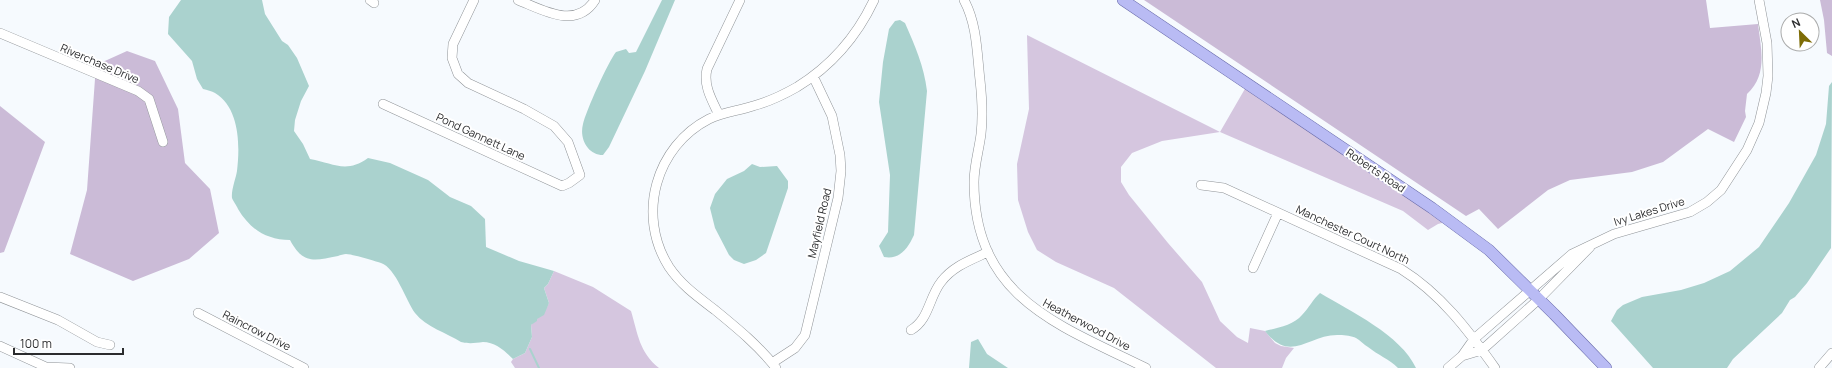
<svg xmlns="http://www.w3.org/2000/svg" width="1832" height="368" font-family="Manrope,sans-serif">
<rect width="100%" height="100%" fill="#f6fafe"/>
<path fill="#d5c6df" d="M 1027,35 L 1220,132 L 1246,87 L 1446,222 L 1438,224 L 1428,230 L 1403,211 L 1220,132 L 1162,141 L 1132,153 L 1121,167 L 1121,182 L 1129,195 L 1168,243 L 1202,282 L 1220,321 L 1237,337 L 1248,343 L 1250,328 L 1265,331 L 1275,343 L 1281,346 L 1294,348 L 1286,358 L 1282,368 L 1216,368 L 1114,288 L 1056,262 L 1037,250 L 1028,232 L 1018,200 L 1017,164 L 1029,109 Z
M 554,271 L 593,287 L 631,311 C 638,334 639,352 659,368 L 515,368 L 511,362 L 513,359 L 525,353 L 532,337 L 531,325 C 539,315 543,315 549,303 L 544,288 L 548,284 Z"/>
<path fill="#cbbbd7" d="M 1144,0 L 1706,0 L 1710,28 L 1758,24 C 1761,49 1768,75 1747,94 L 1745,111 L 1746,117 L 1734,142 L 1708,129 L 1663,162 L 1632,172 L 1570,180 L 1548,190 L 1498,229 L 1479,209 L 1466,216 Z
M 1820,0 L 1832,0 L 1832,56 L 1827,53 L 1824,20 Z
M 127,51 L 155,61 L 178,109 L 185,163 L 210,189 L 219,233 L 189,259 L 133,281 L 70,254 L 87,190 L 96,65 Z
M 0,106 L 45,142 L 4,252 L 0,253 Z"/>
<path fill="#aad2ce" d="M 181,0 L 262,0 L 265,14 L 282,41 L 288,45 L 297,58 L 309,86 L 301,101 L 295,120 L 294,131 L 303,144 L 310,159 C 333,163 346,174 368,158 L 390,163 L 428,180 L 450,197 L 471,206 L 485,219 L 486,247 L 519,261 L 554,271 L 548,284 L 544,288 L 549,303 L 544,315 L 537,319 L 537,321 L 531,325 L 532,337 L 525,353 L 513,359 C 505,351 495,342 483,342 C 475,343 469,344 461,342 C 447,333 426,327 415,313 C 406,301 396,268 381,263 C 375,261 352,254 346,254 C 344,254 340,255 338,256 C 313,261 303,264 290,240 C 266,240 250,229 238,209 C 237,206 233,201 232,198 C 231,190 236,178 237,171 C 240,146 240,108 215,93 C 212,91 207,90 203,89 L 197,79 L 192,61 L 168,34 L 169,17 Z
M 662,0 L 675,0 L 645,71 L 609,147 L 603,155 C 588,155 579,139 583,124 C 586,111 608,62 616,52 L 626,49 L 629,53 L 636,52 Z
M 900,20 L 905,23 C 915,46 924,66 927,91 L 914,235 C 908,248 900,260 884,257 L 879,246 L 888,232 L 890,175 L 879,102 L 883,62 L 889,29 L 895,21 Z
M 1832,82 L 1831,248 L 1807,283 L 1795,297 L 1790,300 L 1782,313 L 1733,359 L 1727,368 L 1653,368 L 1611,321 L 1617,310 L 1623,305 L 1642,297 L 1681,290 L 1704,283 L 1730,271 L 1759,247 L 1789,203 L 1816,155 L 1826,124 L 1829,86 Z
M 752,164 L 760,167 L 777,166 L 788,181 L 788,188 L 766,253 L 756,260 L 744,264 L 734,260 L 729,255 L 715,228 L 710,208 L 715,194 L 727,179 L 744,171 Z
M 1320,293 C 1350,311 1401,335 1416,368 L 1398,368 C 1389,359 1378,355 1368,347 C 1364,345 1360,340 1356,338 C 1352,336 1345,335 1340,335 C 1309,333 1291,365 1265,331 C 1277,328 1294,325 1302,315 C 1309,308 1313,299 1320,293 Z
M 978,339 L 987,354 L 1008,368 L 969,368 L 971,342 Z"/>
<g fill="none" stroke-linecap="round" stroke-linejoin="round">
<path stroke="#aad2ce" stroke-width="2" d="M 530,349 L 539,368"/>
<g stroke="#909498" stroke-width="10">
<path id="minor" d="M 370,0 L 374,3
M 518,0 C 543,10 576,30 595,0
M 964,0 C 977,24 977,53 980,80 C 982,98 983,116 981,134 C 979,150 974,166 974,182 C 974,298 1059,325 1146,368
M 0,33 L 138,91 L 149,99 L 163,142
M 383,104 L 562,186 L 569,183 L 580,175 L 568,142 L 554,126 L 524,109 L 468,83 L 458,74 L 452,58 L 453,44 L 474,0
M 719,115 C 712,100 703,86 707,69 L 740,0
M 1201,185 L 1224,188 L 1401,269 C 1441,294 1468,330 1495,368
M 1253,268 L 1278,213
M 0,297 L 58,320 L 97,342 L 110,345
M 198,313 L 304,368
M 911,330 C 929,320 929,297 941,282 C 953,266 971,260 988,252
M 0,346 L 46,367 L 70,368
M 1462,356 L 1482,350 L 1539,299 L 1590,247
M 772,363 L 795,348 L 805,335 L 838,198 L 841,171 L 840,155 L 832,116 L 813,76
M 776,368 C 759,346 737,328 715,310 C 698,297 681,285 669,267 C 636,215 656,146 709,119 C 723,112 738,111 753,106 C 768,102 783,95 797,87 C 831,66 857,36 874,0
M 1448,368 L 1462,356 L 1474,339 L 1572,254 L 1614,234 L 1690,212 L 1707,202 L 1721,190 L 1747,150 L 1759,123 L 1766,93 L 1768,76 L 1767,43 L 1759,0
M 1819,368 L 1832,353"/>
</g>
<g stroke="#696baa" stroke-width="12">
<path id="major" d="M 1123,0 L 1432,208 L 1489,250 L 1554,314 L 1606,368"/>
</g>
<use href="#minor" stroke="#fff" stroke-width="9"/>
<use href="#major" stroke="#b9bbf4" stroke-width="11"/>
</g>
<g text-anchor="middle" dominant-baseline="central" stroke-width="4" stroke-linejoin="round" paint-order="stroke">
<g font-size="11" fill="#2b2c2e" stroke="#fff">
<text transform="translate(100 63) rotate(23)">Riverchase Drive</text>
<text transform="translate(481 136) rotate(25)">Pond Gannett Lane</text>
<text transform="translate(1376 170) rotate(34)">Roberts Road</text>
<text transform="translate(1649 211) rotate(-17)">Ivy Lakes Drive</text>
<text transform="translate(819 223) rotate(-77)">Mayfield Road</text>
<text transform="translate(1353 234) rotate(25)">Manchester Court North</text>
<text transform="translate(1087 324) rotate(28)">Heatherwood Drive</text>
<text transform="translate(257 330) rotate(27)">Raincrow Drive</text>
</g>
</g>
<g transform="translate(1800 32) rotate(336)"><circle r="19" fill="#ffffff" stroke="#aaabab"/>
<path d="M0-3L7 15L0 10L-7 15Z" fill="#7e6c06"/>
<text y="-6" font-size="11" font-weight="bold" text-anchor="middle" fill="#2b2c2e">N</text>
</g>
<path d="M14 348v6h109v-6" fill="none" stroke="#2b2c2e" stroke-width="2"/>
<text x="20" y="348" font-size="12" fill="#2b2c2e" stroke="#ffffff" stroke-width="3" paint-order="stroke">100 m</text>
</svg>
